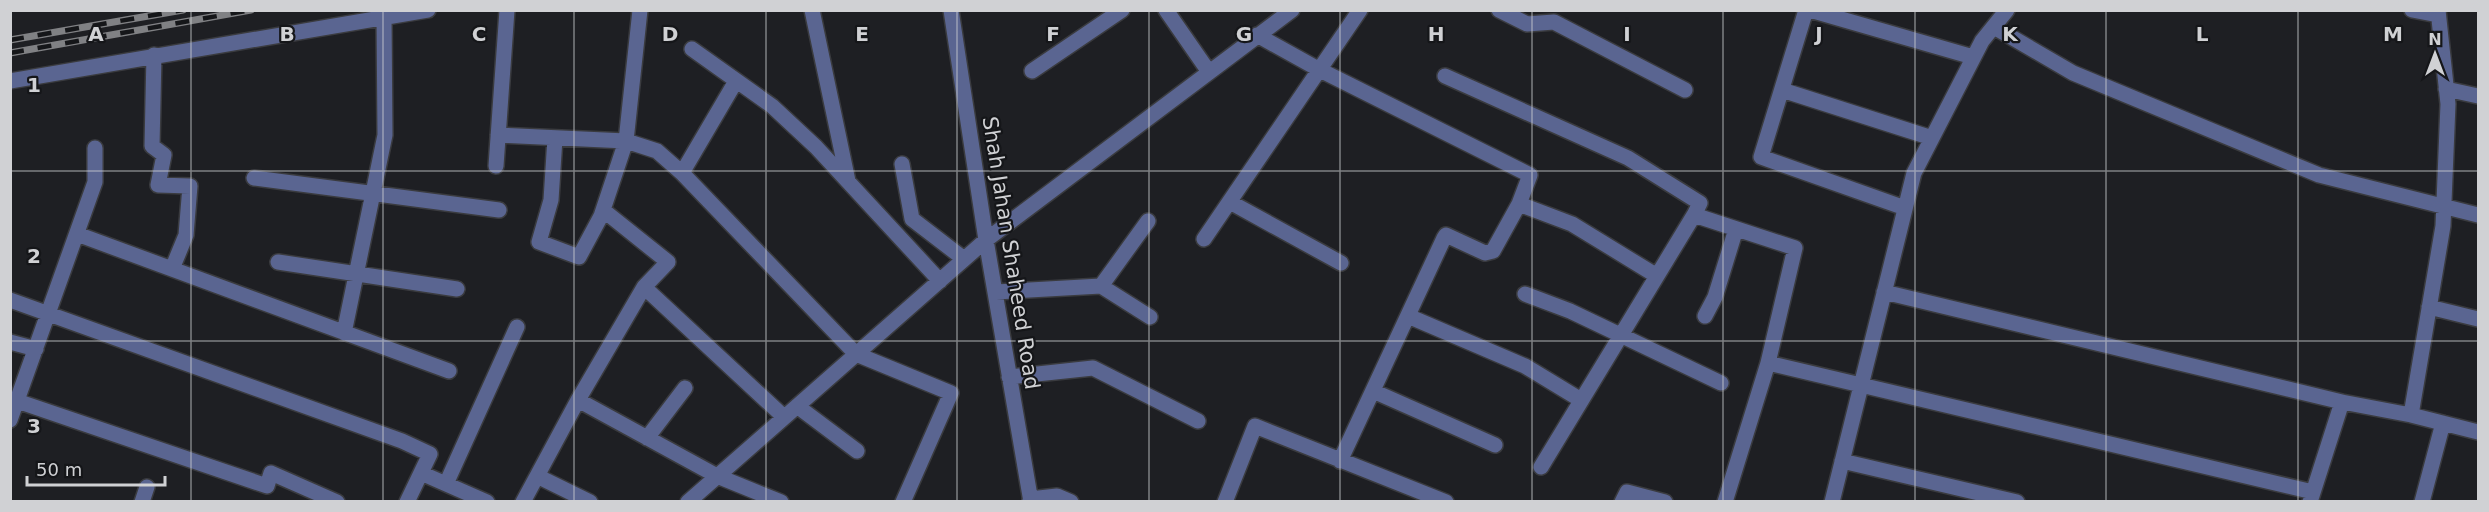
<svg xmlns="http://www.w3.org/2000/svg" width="2489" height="512" font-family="'DejaVu Sans',sans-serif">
<rect width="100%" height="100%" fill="#1e1f23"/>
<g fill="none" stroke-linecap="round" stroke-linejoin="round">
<g stroke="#3a3b3f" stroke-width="18">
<path id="minor" d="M 812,10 L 848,181
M 951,10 L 986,240 L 1031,502
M 1166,10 L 1209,72
M 1499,10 L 1527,24 L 1554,22 L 1685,90
M 1806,10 L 1761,157 L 1905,208
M 1810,10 L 1973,57
M 2412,10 L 2438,15
M 1994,27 L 2073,73 L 2319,175 L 2478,215
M 1257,35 L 1320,70 L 1530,175 L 1519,204 L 1493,251 L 1485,253 L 1446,235 L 1444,238 L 1340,461
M 692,49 L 772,106 L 816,147 L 940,281
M 154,55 L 152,146 L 164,155 L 158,185 L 190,186 L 186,235 L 172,269
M 1032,71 L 1122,10
M 1445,76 L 1628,158 L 1700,203 L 1694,215
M 10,81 L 428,10
M 2446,89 L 2478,96
M 1782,90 L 1932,138
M 498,135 L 626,141 L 657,151 L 682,173 L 856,354 L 951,393 L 903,502
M 555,138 L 551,200 L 539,242 L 579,257 L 601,216 L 626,141 L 640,10
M 902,164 L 912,219 L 964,259
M 496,166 L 507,10
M 682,173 L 736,81
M 254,178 L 499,210
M 1230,202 L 1341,263
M 1519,204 L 1572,224 L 1657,276
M 77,234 L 449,371
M 1204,239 L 1360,10
M 278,262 L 457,289
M 1101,286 L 1148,221
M 644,287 L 784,417
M 996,292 L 1101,286 L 1150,317
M 1884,292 L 2342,402 L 2411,415 L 2478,432
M 1525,294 L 1570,311 L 1721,383
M 10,300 L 402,441 L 430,454 L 407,502
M 2429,307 L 2478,319
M 1408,316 L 1525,366 L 1581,400
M 1705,316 L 1715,297 L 1736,229
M 344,333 L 385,135 L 384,17
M 10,342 L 36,349
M 1768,363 L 2313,492
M 1009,377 L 1093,368 L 1198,421
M 1373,391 L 1495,445
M 578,400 L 717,476 L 781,502
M 17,401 L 267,486 L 271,473 L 337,502
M 797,406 L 857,451
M 2411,415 L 2443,226 L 2448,104 L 2438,10
M 10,420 L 95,182 L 95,148
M 647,438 L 685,388
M 1842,461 L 2017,502
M 1541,467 L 1694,215 L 1795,248 L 1768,363 L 1725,502
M 421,473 L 487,502
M 537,476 L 590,502
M 446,484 L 517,327
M 1030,499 L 1057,496 L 1071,502
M 142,502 L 147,487
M 523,502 L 578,400 L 644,287 L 668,262 L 603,210
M 688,502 L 986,240 L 1292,10
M 1225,502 L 1255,426 L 1446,502
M 1622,502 L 1627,492 L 1665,502
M 1832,502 L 1914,173 L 1982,41 L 2007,10
M 2310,502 L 2342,402
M 2422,502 L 2443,423"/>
</g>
<use href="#minor" stroke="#5a6591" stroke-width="15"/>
<g stroke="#808184" stroke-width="7">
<path id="rail" d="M 10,40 L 183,10
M 10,53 L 251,10"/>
</g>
<use href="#rail" stroke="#151619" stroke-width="4.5" stroke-dasharray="14" stroke-linecap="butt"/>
</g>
<path fill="none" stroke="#d0d1d4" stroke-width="1.5" stroke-opacity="0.55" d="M 191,10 L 191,502M 383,10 L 383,502M 574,10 L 574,502M 766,10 L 766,502M 957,10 L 957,502M 1149,10 L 1149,502M 1340,10 L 1340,502M 1532,10 L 1532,502M 1723,10 L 1723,502M 1915,10 L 1915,502M 2106,10 L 2106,502M 2298,10 L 2298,502M 10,171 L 2478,171M 10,341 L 2478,341"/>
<g text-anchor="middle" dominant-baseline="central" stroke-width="4.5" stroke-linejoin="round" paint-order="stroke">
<g font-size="21" fill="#d0d1d4" stroke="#151619">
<text transform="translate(1011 253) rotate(81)">Shah Jahan Shaheed Road</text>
</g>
</g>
<g font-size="20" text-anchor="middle" font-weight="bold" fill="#d0d1d4" stroke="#151619" stroke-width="4.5" stroke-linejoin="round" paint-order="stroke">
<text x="96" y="41">A</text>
<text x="287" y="41">B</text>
<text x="479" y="41">C</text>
<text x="670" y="41">D</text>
<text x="862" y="41">E</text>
<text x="1053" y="41">F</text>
<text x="1244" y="41">G</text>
<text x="1436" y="41">H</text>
<text x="1627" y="41">I</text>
<text x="1819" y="41">J</text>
<text x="2010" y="41">K</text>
<text x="2202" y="41">L</text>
<text x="2393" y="41">M</text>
<text x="34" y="92">1</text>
<text x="34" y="263">2</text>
<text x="34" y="433">3</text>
</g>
<rect width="2489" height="512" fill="none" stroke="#d0d1d4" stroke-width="24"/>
<g transform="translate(2435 54)" stroke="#151619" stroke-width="4.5" paint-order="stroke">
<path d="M0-4.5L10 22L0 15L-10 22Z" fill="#d0d1d4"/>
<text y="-9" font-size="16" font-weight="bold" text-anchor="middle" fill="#d0d1d4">N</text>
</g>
<path d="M27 476v9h138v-9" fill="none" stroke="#d0d1d4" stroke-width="3"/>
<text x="36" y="476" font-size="18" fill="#d0d1d4" stroke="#151619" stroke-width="4.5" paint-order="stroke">50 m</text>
</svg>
